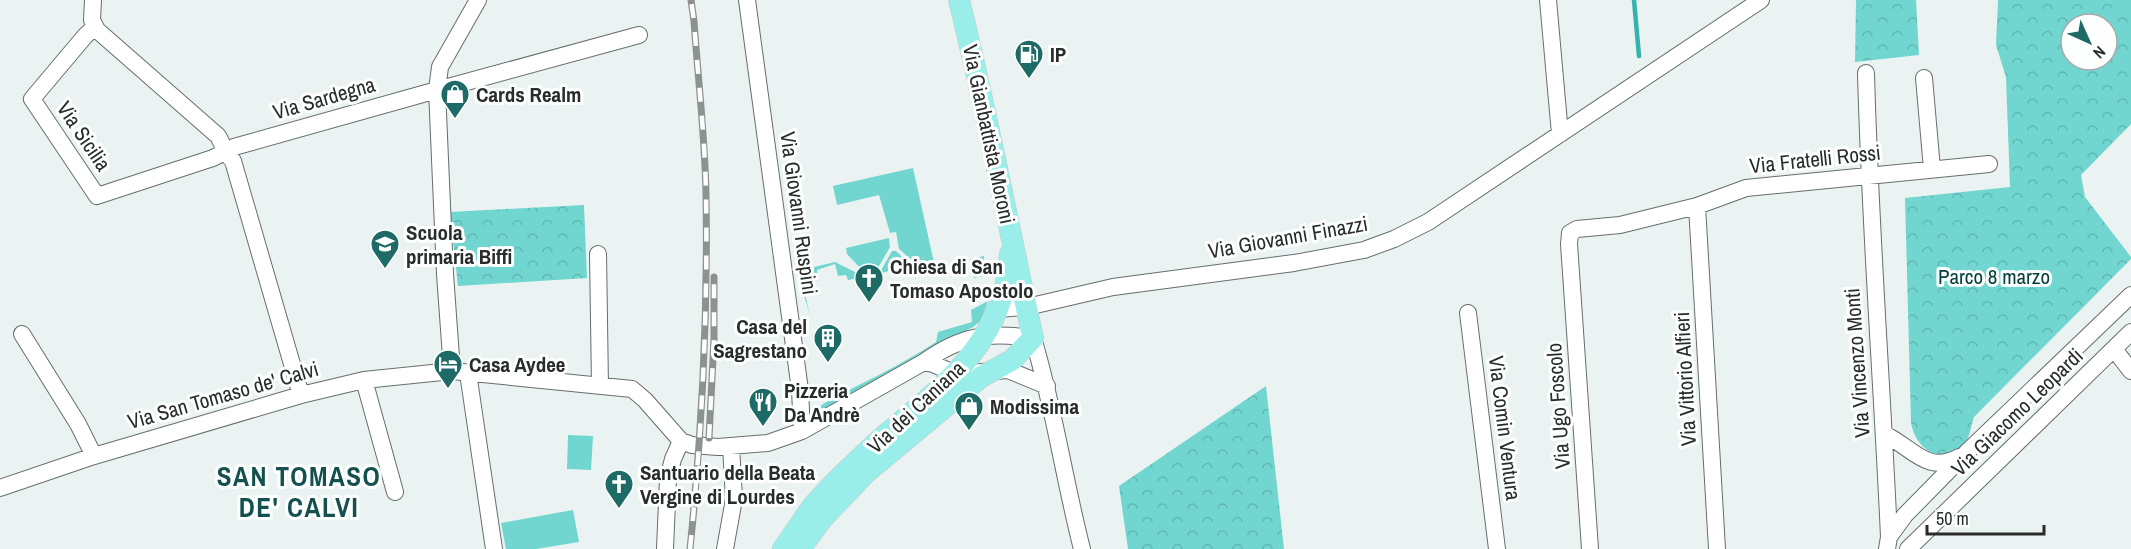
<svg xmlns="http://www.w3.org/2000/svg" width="2131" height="549" font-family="'Archivo Narrow',sans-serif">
<defs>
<pattern id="park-crowns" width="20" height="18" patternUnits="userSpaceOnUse" patternTransform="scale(1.5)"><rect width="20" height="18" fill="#70d6cf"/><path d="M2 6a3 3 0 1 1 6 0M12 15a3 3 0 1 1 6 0" fill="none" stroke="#61b8b2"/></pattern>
</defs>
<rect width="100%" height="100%" fill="#ebf3f2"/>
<path fill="#70d6cf" d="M 913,168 L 935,267 L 923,270 L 899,249 L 896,232 L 890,233 L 879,195 L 837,205 L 833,186 Z
M 889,238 L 890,247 L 875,273 L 867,275 L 847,254 L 846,248 Z
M 892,251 L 896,251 L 915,269 L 892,275 L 889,271 L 879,274 Z
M 984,256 L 983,276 L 974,278 L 970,259 Z
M 835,262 L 865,277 L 848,280 L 846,275 L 838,276 L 835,264 L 817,270 L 818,280 L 813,281 L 813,286 L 808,287 L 808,289 L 804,290 L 810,315 L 802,289 L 814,272 L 814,267 Z
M 988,301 L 981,321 L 973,327 L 934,348 L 822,412 L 820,407 L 823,404 C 861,383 900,366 936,342 L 938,332 L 972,322 L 971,310 Z
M 568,435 L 593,436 L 591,470 L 567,469 Z
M 573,510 L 579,542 L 536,549 L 506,549 L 501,523 Z"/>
<path fill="url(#park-crowns)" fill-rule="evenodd" d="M 1856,0 L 1916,0 L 1919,55 L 1855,62 Z
M 1998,0 L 2131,0 L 2131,124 L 2081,175 L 2085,197 L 2131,257 L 2131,259 L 1974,417 C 1971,425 1970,438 1964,444 C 1941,466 1916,450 1911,423 L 1905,198 L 2010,187 L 2006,77 L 1996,45 ZM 2071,24 L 2107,24 L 2107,60 L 2071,60 Z
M 584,205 L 587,278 L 458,286 L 450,212 Z
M 1266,386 L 1284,549 L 1128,549 L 1119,486 Z"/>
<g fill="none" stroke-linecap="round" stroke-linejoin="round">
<path stroke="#34b2ac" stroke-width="4.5" d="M 1634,0 L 1639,56"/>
<g stroke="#666e6d" stroke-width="18">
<path id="minor" d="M 93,0 L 92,20 L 97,30 L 218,136 C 225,148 223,151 233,161 L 301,395
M 747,0 L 800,390 L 802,431
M 1548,0 L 1560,134
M 95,27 L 85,36 L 32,99 L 97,196 L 213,158 L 234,147 L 437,90 L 440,67 L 478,0
M 1866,73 C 1870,228 1882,382 1889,537 L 1887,549
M 1924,78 L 1932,169
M 1697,206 L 1717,549
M 598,254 L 600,386
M 997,309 L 1027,307 L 1113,287 L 1294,263 L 1364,250 L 1394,239 L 1428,222 L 1761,0
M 1468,313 L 1497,549
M 22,334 L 78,424 L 94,456
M 2114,349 L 2131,371
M 924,362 L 933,364 L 956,374 L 1008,370 L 1047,386
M 452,371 L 445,274 L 437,90 L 639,35
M 468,373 L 494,549
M 364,380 L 395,492
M 1884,434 C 1912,447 1927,475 1959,457
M 0,488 L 94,456 L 301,395 L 364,380 L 452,371 L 632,389 L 645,400 L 681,441 L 692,445 L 718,447 L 768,443 L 802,431 L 924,362 C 962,335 987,332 1033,338 C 1054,407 1064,479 1082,549
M 1889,537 L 1905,515 L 1966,453 L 2131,295
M 665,549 L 668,479 L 673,459 L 681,441
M 725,549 L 734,499 L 731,446
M 1590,549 L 1569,244 L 1570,233 L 1577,229 L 1620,225 L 1697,206 L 1746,188 L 1989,164
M 1908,549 L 2131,332"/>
</g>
<g stroke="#ccc" stroke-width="22">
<path id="major" d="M 783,549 C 793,535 802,521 812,507 C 831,484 855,463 877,442 C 929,396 984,362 1004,290 C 1008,279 1008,266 1010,254
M 800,549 L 822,519 L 867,472 L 981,377 L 1012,360 L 1033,338 C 1008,225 987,112 959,0"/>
</g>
<use href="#minor" stroke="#fff" stroke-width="16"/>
<use href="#major" stroke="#9aeee9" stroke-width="21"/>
<g stroke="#8d9291" stroke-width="7">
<path id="rail" d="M 709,438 L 714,339 L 714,277
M 690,549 C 702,431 708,312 706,194 C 705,137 698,79 694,21 L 691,0"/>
</g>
<use href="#rail" stroke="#fdffff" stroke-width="4.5" stroke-dasharray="14" stroke-linecap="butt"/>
</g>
<defs>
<g id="fuel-pin" transform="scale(1.5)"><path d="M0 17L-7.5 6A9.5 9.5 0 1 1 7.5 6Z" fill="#1e6a66" stroke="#fdffff"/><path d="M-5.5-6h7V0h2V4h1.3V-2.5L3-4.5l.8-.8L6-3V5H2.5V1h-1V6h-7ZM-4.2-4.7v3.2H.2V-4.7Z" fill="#fff"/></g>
<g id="shop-pin" transform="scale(1.5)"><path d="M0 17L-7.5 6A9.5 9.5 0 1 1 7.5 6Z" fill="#1e6a66" stroke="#fdffff"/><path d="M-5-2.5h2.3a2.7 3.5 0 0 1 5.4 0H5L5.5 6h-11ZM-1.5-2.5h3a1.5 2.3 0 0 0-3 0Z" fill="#fff"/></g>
<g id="school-pin" transform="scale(1.5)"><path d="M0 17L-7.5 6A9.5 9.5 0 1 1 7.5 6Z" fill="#1e6a66" stroke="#fdffff"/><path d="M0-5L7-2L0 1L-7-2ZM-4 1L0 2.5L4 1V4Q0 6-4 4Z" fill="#fff"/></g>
<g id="church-pin" transform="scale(1.5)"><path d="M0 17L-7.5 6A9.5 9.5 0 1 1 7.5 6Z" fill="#1e6a66" stroke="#fdffff"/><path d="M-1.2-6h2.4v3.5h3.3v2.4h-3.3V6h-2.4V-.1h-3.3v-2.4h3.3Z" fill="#fff"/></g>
<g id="building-pin" transform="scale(1.5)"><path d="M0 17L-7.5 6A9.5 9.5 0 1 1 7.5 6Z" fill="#1e6a66" stroke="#fdffff"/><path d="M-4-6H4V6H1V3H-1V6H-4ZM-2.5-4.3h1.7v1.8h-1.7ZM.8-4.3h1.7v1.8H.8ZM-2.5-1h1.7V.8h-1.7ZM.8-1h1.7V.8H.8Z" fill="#fff"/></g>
<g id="hotel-pin" transform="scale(1.5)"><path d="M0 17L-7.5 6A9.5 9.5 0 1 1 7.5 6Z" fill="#1e6a66" stroke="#fdffff"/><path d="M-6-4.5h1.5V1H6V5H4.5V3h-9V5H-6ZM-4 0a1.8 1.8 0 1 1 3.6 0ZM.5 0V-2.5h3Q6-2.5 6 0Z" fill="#fff"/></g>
<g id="restaurant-pin" transform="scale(1.5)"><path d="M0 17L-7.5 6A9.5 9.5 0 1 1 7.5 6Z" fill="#1e6a66" stroke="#fdffff"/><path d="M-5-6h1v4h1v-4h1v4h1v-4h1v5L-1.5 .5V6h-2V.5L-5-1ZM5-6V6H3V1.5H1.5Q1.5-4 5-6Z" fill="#fff"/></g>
</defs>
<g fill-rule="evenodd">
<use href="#fuel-pin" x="1029" y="54"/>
<use href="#shop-pin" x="455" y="94"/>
<use href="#school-pin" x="385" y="244"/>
<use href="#church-pin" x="869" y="278"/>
<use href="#building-pin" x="828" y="338"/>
<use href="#hotel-pin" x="448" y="364"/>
<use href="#restaurant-pin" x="763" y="402"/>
<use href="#shop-pin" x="969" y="406"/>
<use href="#church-pin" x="619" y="484"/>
</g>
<g text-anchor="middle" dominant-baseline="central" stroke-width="6" stroke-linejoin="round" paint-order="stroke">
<g font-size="21" font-weight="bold" fill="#292c2b" stroke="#fdffff" text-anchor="start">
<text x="1050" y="54">IP</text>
<text x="476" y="94">Cards Realm</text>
<text x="406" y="232">Scuola<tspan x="406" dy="24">primaria Biffi</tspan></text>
<text x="890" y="266">Chiesa di San<tspan x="890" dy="24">Tomaso Apostolo</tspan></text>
<text x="807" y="326" text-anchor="end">Casa del<tspan x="807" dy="24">Sagrestano</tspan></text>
<text x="469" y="364">Casa Aydee</text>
<text x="784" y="390">Pizzeria<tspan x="784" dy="24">Da Andrè</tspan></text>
<text x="990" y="406">Modissima</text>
<text x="640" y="472">Santuario della Beata<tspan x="640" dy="24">Vergine di Lourdes</tspan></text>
</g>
<g font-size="21" fill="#292c2b" stroke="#fdffff">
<text transform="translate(324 98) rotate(-16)">Via Sardegna</text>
<text transform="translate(989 134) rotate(78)">Via Gianbattista Moroni</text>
<text transform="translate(84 136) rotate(56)">Via Sicilia</text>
<text transform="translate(1815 159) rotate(-6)">Via Fratelli Rossi</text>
<text transform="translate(799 213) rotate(82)">Via Giovanni Ruspini</text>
<text transform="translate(1288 237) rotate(-10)">Via Giovanni Finazzi</text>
<text transform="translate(1857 363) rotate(-94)">Via Vincenzo Monti</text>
<text transform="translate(1685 379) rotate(-93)">Via Vittorio Alfieri</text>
<text transform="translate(223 395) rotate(-16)">Via San Tomaso de' Calvi</text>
<text transform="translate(1558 406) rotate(-94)">Via Ugo Foscolo</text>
<text transform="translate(916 407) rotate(-43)">Via dei Caniana</text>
<text transform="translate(2017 412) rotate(-44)">Via Giacomo Leopardi</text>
<text transform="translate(1505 428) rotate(83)">Via Comin Ventura</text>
</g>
<g font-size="21" fill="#06403d" stroke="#fdffff">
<text x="1994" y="276">Parco 8 marzo</text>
</g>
<g font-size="27" font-weight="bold" letter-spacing="1.5" fill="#14504d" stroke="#fdffff">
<text x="299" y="476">SAN TOMASO<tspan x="299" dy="31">DE' CALVI</tspan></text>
</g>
</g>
<g transform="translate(2089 42) rotate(135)"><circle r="28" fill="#fdffff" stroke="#a8abaa" stroke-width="1.5"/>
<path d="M0-4.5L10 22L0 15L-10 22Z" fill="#1e6a66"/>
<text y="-9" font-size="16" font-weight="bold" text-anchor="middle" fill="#292c2b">N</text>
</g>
<path d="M1927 525v9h117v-9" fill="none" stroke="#292c2b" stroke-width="3"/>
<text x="1936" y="525" font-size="18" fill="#292c2b" stroke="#fdffff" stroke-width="4.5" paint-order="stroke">50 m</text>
</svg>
